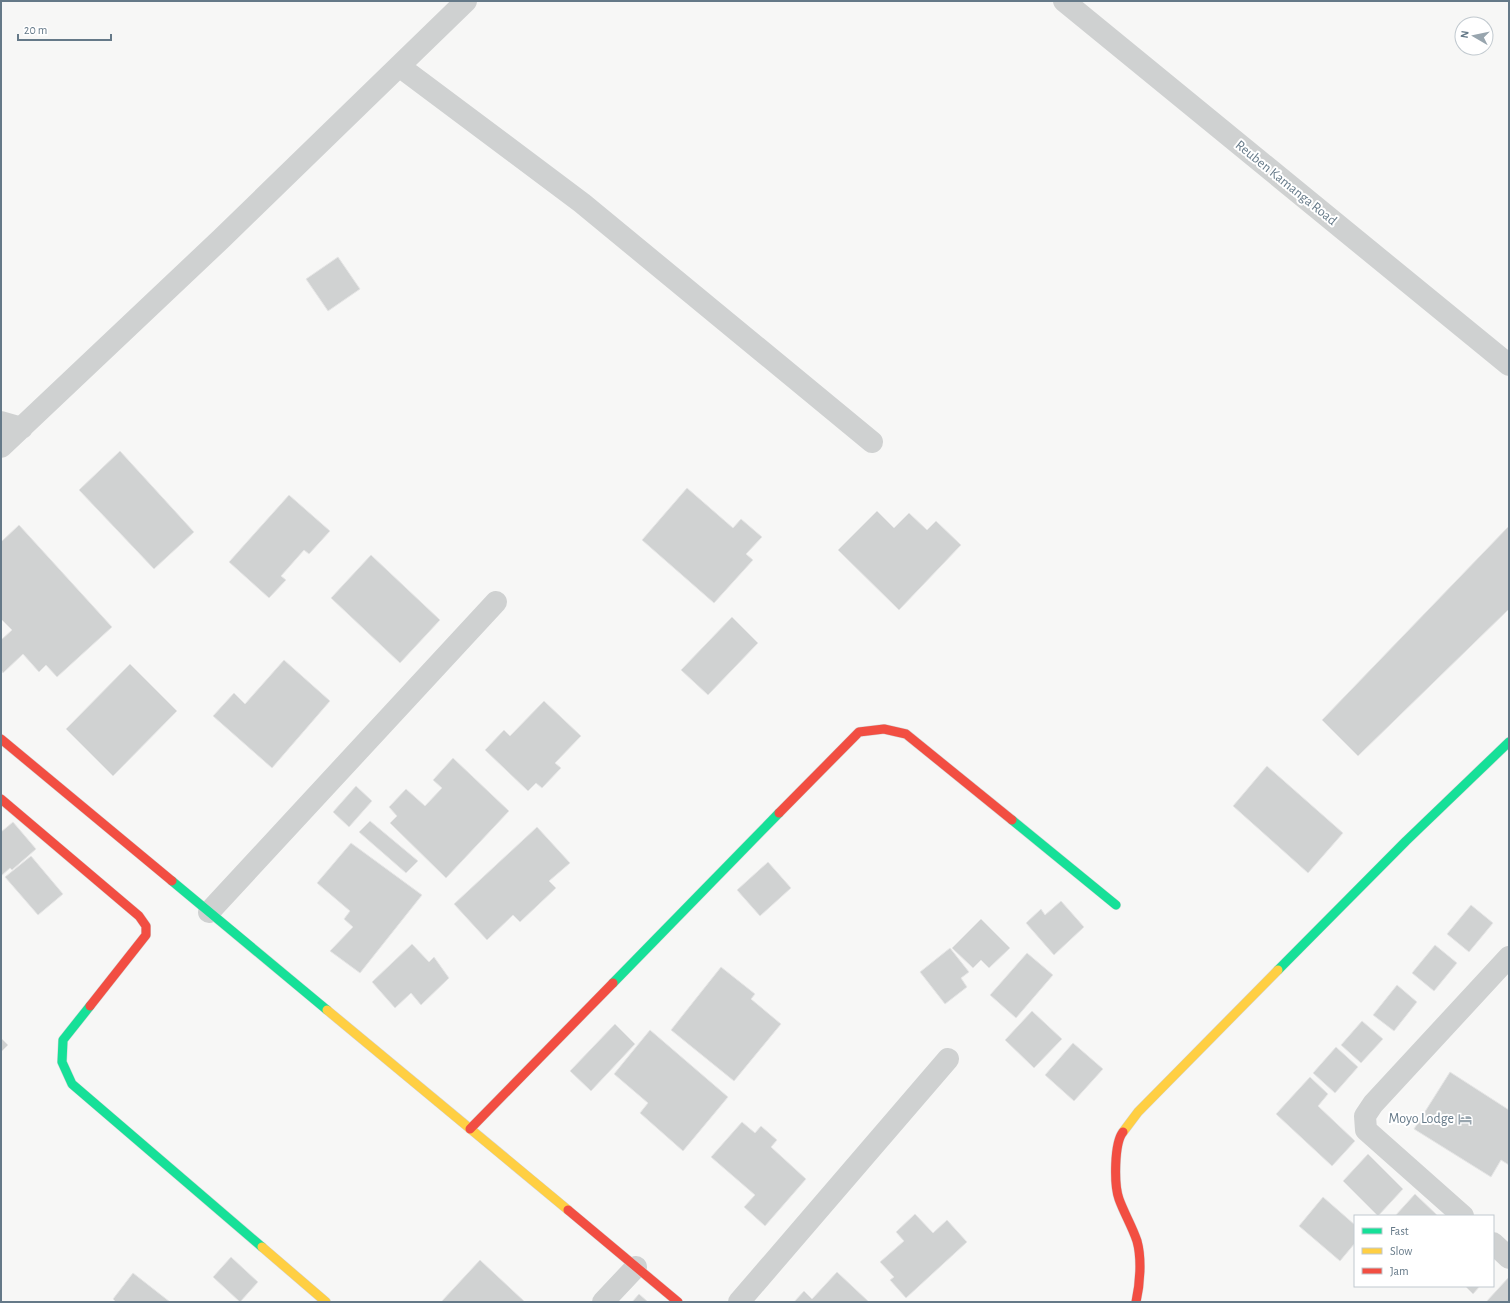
<svg xmlns="http://www.w3.org/2000/svg" width="1510" height="1303" font-family="'Alegreya Sans',sans-serif">
<rect width="100%" height="100%" fill="#f7f7f6"/>
<path fill="#d0d2d2" stroke="#e6e6e6" d="M 338,257 L 360,289 L 328,311 L 306,279 Z
M 120,451 L 194,532 L 154,569 L 79,490 Z
M 687,488 L 733,528 L 741,519 L 762,537 L 746,554 L 753,560 L 714,603 L 642,540 Z
M 289,495 L 330,531 L 309,554 L 304,550 L 281,576 L 286,580 L 269,598 L 229,562 Z
M 877,511 L 894,528 L 909,513 L 927,530 L 936,521 L 961,545 L 899,610 L 838,550 Z
M 19,525 L 112,627 L 57,677 L 46,665 L 39,672 L 23,654 L 3,673 L 1,670 L 1,640 L 12,630 L 1,619 L 1,542 Z
M 1509,526 L 1509,609 L 1358,756 L 1322,720 Z
M 371,555 L 440,620 L 400,663 L 331,598 Z
M 732,617 L 758,643 L 708,695 L 681,670 Z
M 284,660 L 330,701 L 272,768 L 213,716 L 234,693 L 245,704 Z
M 130,664 L 177,711 L 113,776 L 66,729 Z
M 544,701 L 581,736 L 555,763 L 561,768 L 542,788 L 536,783 L 528,791 L 485,750 L 504,730 L 510,736 Z
M 453,758 L 509,811 L 446,878 L 390,823 L 397,816 L 389,807 L 406,789 L 425,806 L 442,788 L 433,780 Z
M 1267,766 L 1343,833 L 1308,873 L 1233,806 Z
M 356,786 L 372,801 L 349,827 L 333,812 Z
M 370,821 L 418,861 L 406,873 L 359,832 Z
M 13,822 L 36,849 L 12,870 L 10,868 L 1,876 L 1,832 Z
M 537,827 L 570,863 L 549,881 L 556,888 L 520,922 L 513,915 L 487,940 L 454,904 Z
M 351,843 L 422,895 L 360,973 L 330,951 L 353,927 L 344,919 L 350,911 L 317,883 Z
M 31,856 L 63,894 L 38,915 L 5,877 Z
M 768,862 L 791,888 L 760,916 L 737,890 Z
M 1061,901 L 1084,927 L 1054,955 L 1026,923 L 1041,909 L 1045,915 Z
M 1471,905 L 1493,923 L 1469,952 L 1447,934 Z
M 981,919 L 1010,948 L 989,968 L 981,960 L 973,968 L 952,948 Z
M 412,944 L 429,962 L 434,957 L 449,978 L 421,1005 L 411,993 L 395,1008 L 372,982 Z
M 1435,945 L 1457,963 L 1434,991 L 1412,973 Z
M 950,948 L 969,972 L 961,978 L 967,987 L 945,1004 L 920,972 Z
M 1027,953 L 1053,975 L 1016,1018 L 990,995 Z
M 721,967 L 755,994 L 751,999 L 781,1024 L 734,1081 L 671,1030 Z
M 1397,985 L 1417,1002 L 1394,1031 L 1373,1015 Z
M 1032,1011 L 1062,1039 L 1034,1068 L 1005,1040 Z
M 1362,1021 L 1383,1039 L 1361,1063 L 1341,1045 Z
M 615,1024 L 635,1044 L 591,1091 L 570,1071 Z
M 650,1030 L 728,1097 L 683,1151 L 640,1113 L 648,1103 L 614,1074 Z
M 1,1038 L 8,1045 L 1,1052 Z
M 1073,1043 L 1103,1069 L 1074,1101 L 1045,1075 Z
M 1336,1047 L 1358,1067 L 1335,1093 L 1313,1073 Z
M 1450,1072 L 1509,1110 L 1509,1165 L 1501,1160 L 1491,1177 L 1414,1129 Z
M 1310,1077 L 1328,1094 L 1318,1106 L 1355,1141 L 1332,1166 L 1276,1114 Z
M 742,1122 L 755,1133 L 761,1126 L 777,1140 L 771,1147 L 806,1179 L 765,1226 L 744,1207 L 755,1195 L 711,1157 Z
M 1368,1154 L 1403,1189 L 1378,1216 L 1343,1181 Z
M 1415,1194 L 1438,1216 L 1395,1216 Z
M 1323,1197 L 1355,1225 L 1355,1243 L 1340,1261 L 1299,1226 Z
M 915,1214 L 933,1233 L 947,1220 L 967,1242 L 906,1298 L 890,1280 L 894,1277 L 880,1262 L 904,1241 L 896,1232 Z
M 231,1257 L 258,1282 L 240,1302 L 213,1277 Z
M 480,1260 L 525,1302 L 441,1302 Z
M 837,1272 L 869,1302 L 794,1302 L 804,1291 L 812,1299 Z
M 133,1273 L 170,1302 L 116,1302 L 113,1299 Z
M 1509,1277 L 1509,1302 L 1486,1302 Z
M 1465,1286 L 1480,1286 L 1473,1294 Z
M 639,1294 L 648,1302 L 632,1302 Z"/>
<g fill="none" stroke-linecap="round" stroke-linejoin="round">
<g stroke="#d3d4d4" stroke-width="10">
<path id="fast" d="M 1012,820 L 1116,905
M 172,881 L 327,1010
M 1278,970 L 1406,841 L 1509,742
M 613,983 L 779,813
M 90,1006 L 63,1040 L 62,1062 L 72,1084 L 262,1247"/>
</g>
<g stroke="#d3d4d4" stroke-width="10">
<path id="slow" d="M 327,1010 L 568,1210
M 1123,1132 L 1138,1112 L 1278,970
M 262,1247 L 326,1302"/>
</g>
<g stroke="#d3d4d4" stroke-width="10">
<path id="jam" d="M 1,739 L 172,881
M 1,799 L 139,916 L 146,926 L 146,935 L 90,1006
M 779,813 L 859,732 L 884,729 L 906,734 L 1012,820
M 470,1129 L 613,983
M 1123,1132 C 1114,1143 1114,1185 1119,1199 C 1124,1213 1132,1226 1137,1241 C 1142,1259 1140,1284 1136,1302
M 568,1210 L 678,1302"/>
</g>
<path stroke="#cfd1d1" stroke-width="22" d="M 1064,1 L 1509,365
M 399,66 L 582,203 L 872,442
M 1,422 L 22,428
M 1,447 L 221,239 L 466,1
M 209,912 L 496,602
M 1463,1216 L 1366,1130 L 1365,1116 L 1373,1104 L 1509,957
M 1493,1243 L 1509,1258
M 603,1302 L 636,1267
M 739,1302 L 948,1059"/>
<use href="#fast" stroke="#16e098" stroke-width="9"/>
<use href="#slow" stroke="#ffcf43" stroke-width="9"/>
<use href="#jam" stroke="#f24e42" stroke-width="9"/>
</g>
<defs>
<g id="hotel-bare" transform="scale(1.08)"><path d="M-6-4.5h1.5V1H6V5H4.5V3h-9V5H-6ZM-4 0a1.8 1.8 0 1 1 3.6 0ZM.5 0V-2.5h3Q6-2.5 6 0Z" fill="#98a5ae" stroke="#fff" stroke-width="2.5" paint-order="stroke"/></g>
</defs>
<g fill-rule="evenodd">
<use href="#hotel-bare" x="1465" y="1119"/>
</g>
<g text-anchor="middle" dominant-baseline="central" stroke-width="4" stroke-linejoin="round" paint-order="stroke">
<g font-size="14" fill="#657988" stroke="#fff">
<text transform="translate(1286 183) rotate(39)">Reuben Kamanga Road</text>
</g>
<g font-size="14" fill="#657988" stroke="#fff" text-anchor="end">
<text x="1454" y="1119">Moyo Lodge</text>
</g>
</g>
<rect width="1510" height="1303" fill="none" stroke="#657988" stroke-width="4"/>
<rect x="1354" y="1215" width="140" height="72" fill="#ffffff" stroke="#c1c9cf"/>
<rect x="1362" y="1228" width="20" height="6" fill="#16e098" stroke="#c1c9cf"/>
<text x="1390" y="1235" font-size="12" fill="#657988">Fast</text>
<rect x="1362" y="1248" width="20" height="6" fill="#ffcf43" stroke="#c1c9cf"/>
<text x="1390" y="1255" font-size="12" fill="#657988">Slow</text>
<rect x="1362" y="1268" width="20" height="6" fill="#f24e42" stroke="#c1c9cf"/>
<text x="1390" y="1275" font-size="12" fill="#657988">Jam</text>
<g transform="translate(1474 36) rotate(279)"><circle r="19" fill="#ffffff" stroke="#c1c9cf"/>
<path d="M0-3L7 15L0 10L-7 15Z" fill="#98a5ae"/>
<text y="-6" font-size="11" font-weight="bold" text-anchor="middle" fill="#657988">N</text>
</g>
<path d="M18 34v6h93v-6" fill="none" stroke="#657988" stroke-width="2"/>
<text x="24" y="34" font-size="12" fill="#657988" stroke="#ffffff" stroke-width="3" paint-order="stroke">20 m</text>
</svg>
